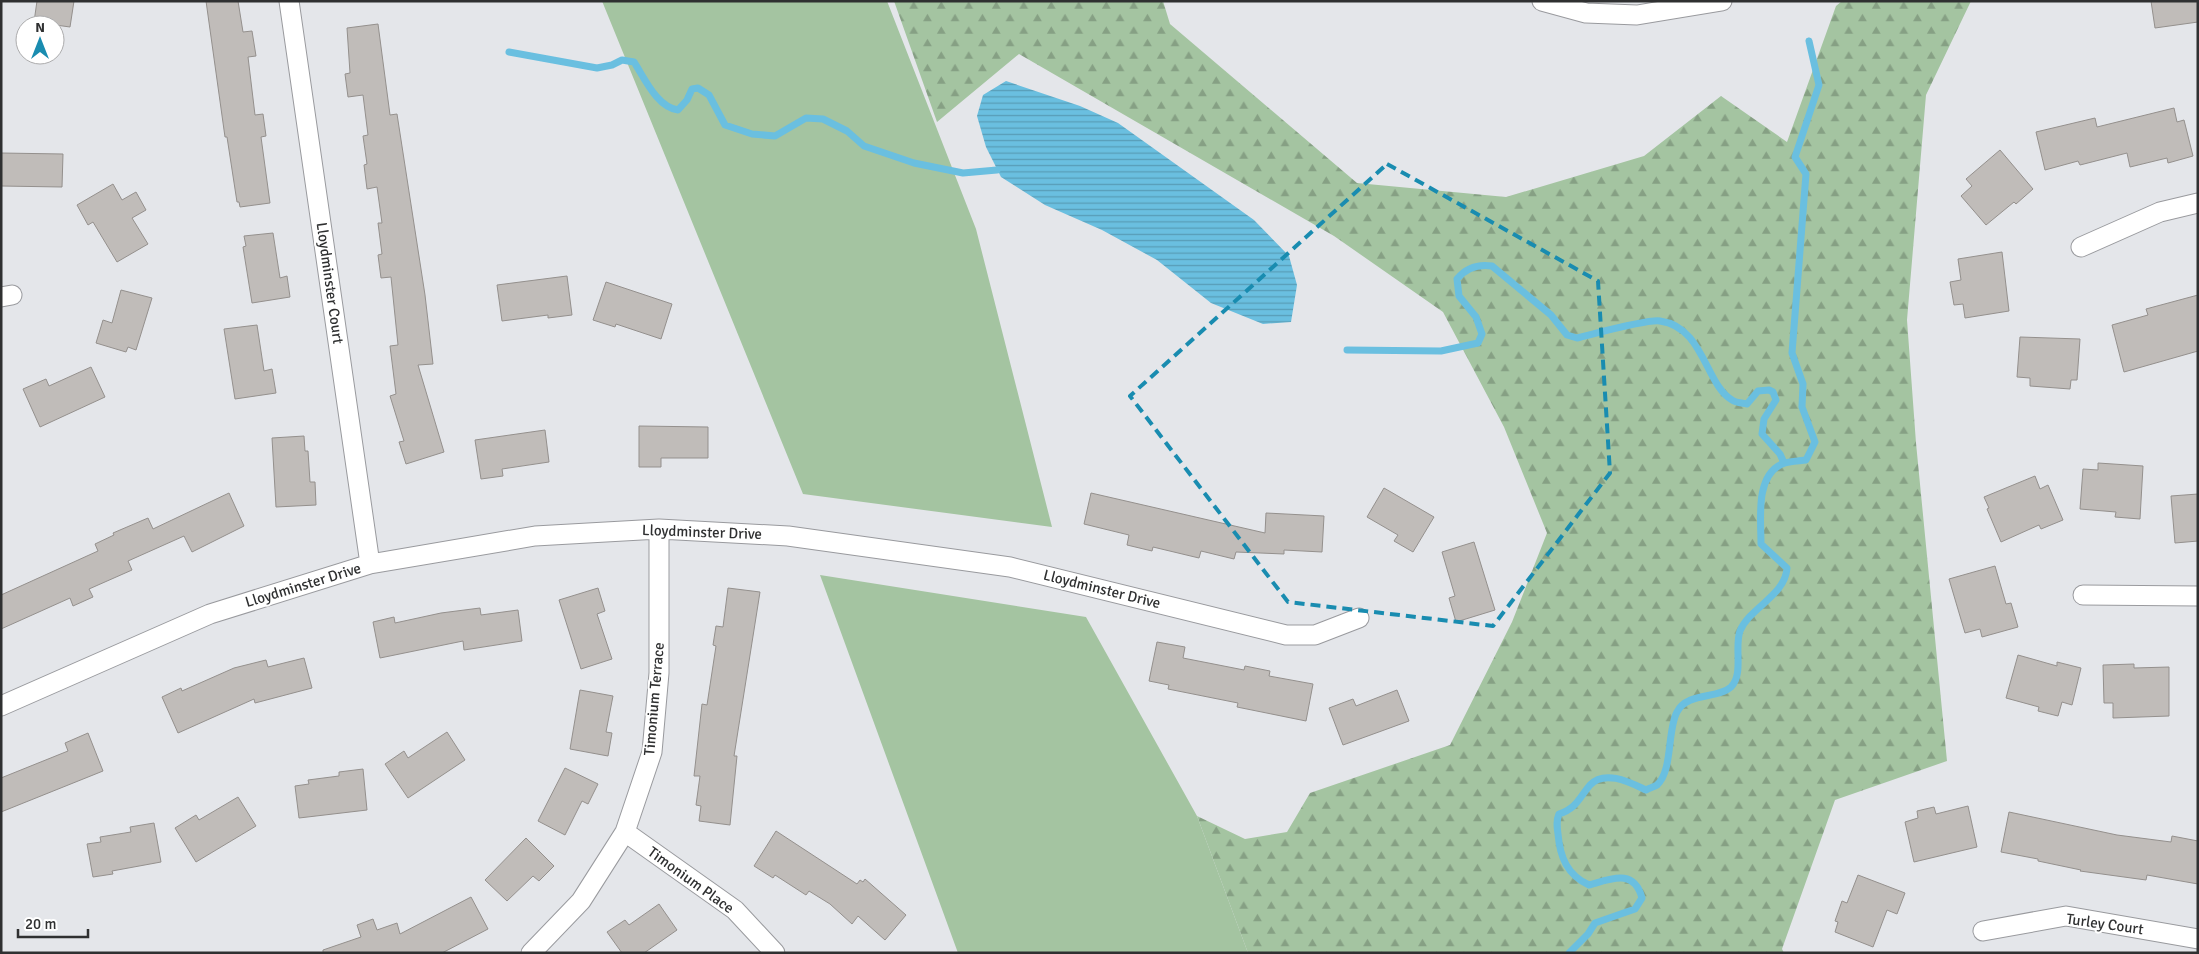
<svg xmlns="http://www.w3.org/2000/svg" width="2199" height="954" font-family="Signika,sans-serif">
<defs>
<pattern id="forest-firs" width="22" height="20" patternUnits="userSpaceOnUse" patternTransform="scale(1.25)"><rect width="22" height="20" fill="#a4c4a1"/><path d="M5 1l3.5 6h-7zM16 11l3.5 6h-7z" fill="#86a084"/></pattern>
<pattern id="water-rules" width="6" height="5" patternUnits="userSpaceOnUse" patternTransform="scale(1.25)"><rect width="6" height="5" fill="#6abfe0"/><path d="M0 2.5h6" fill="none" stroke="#589cb6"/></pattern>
</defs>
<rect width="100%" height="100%" fill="#e4e6ea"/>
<path fill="#a4c4a1" d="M 602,1 L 887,1 L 976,229 L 1052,527 L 803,494 Z
M 820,575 L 1086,617 L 1197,816 L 1248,953 L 958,953 Z"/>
<path fill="url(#forest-firs)" d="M 894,1 L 1163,1 L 1170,24 L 1357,183 L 1506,197 L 1644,156 L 1721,96 L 1787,142 L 1836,6 L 1842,1 L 1971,1 L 1926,95 L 1907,320 L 1916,443 L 1947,761 L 1835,800 L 1782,949 L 1784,953 L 1248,953 L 1197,816 L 1245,839 L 1287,832 L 1310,793 L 1450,745 L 1512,622 L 1547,533 L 1504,427 L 1443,312 L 1334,236 L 1019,54 L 937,122 Z"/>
<path fill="url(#water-rules)" d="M 1006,81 L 1080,106 L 1118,123 L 1254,220 L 1289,256 L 1297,285 L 1291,322 L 1263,324 L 1211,303 L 1157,260 L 1102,230 L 1045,205 L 1001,177 L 986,147 L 977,116 L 983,95 Z"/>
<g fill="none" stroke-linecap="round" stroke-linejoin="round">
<path stroke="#6abfe0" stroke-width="7" d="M 509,52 L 597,68 L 612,65 L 622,60 L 634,62 C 645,79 657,107 678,110 L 687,100 L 692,89 L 698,88 L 709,95 L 725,125 L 752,134 L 775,136 L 806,118 L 823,119 L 847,131 L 864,146 L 914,163 L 963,173 L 997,170
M 1347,350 L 1441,351 L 1478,343 L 1482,334 L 1476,317 L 1459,296 L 1457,279 C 1466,268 1478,264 1492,266 L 1551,315 L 1567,335 L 1577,338 C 1594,334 1647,319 1660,321 C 1704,327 1705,384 1732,400 C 1736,403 1743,403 1747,404 L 1758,391 L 1769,390 L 1773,392 L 1776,400 L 1764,419 L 1762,434 L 1780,454 L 1784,463
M 1569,953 L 1588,934 L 1595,923 L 1635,909 L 1642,898 C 1634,868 1611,879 1589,885 C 1567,875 1560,857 1558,834 C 1557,827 1556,821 1559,814 C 1577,808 1579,798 1590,785 C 1605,769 1631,783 1646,790 C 1649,788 1654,787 1657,785 C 1673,771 1667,730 1677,712 C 1687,692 1718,699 1731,687 C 1744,674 1734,647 1740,631 C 1750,607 1785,596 1787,568 L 1761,544 C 1761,519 1755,476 1782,464 C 1789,461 1799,461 1806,460 L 1815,442 L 1802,407 L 1803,384 L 1792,353 L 1806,174 L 1795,157 L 1819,85 L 1809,41"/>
</g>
<path fill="#c0bcb9" stroke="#94908d" d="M 37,1 L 74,1 L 70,27 L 34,22 Z
M 206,1 L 238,1 L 243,32 L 252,31 L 256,56 L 248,57 L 255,115 L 263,114 L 266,136 L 261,137 L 270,203 L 240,207 L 239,202 L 237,202 L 227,137 L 225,137 Z
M 2151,1 L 2198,1 L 2198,22 L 2155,28 Z
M 378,24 L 390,115 L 397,114 L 425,295 L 433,364 L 418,365 L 444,452 L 406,464 L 399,442 L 404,441 L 390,396 L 396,394 L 390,346 L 398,345 L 391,277 L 381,278 L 378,255 L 382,254 L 378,223 L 382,223 L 377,187 L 367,189 L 364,165 L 367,164 L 363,136 L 368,135 L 363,95 L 348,97 L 345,74 L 350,73 L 347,28 Z
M 2174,108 L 2177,122 L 2184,120 L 2193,156 L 2168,163 L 2167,158 L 2130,167 L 2127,153 L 2080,165 L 2078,161 L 2045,170 L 2036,132 L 2095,118 L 2097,127 Z
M 2000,150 L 2033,189 L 2016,204 L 2014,202 L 1986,225 L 1961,196 L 1972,186 L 1966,179 Z
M 1,153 L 63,154 L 62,187 L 1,186 Z
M 113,184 L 122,200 L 136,192 L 146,210 L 132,218 L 148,244 L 117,262 L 93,222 L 88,225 L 77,205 Z
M 273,233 L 280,278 L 287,276 L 290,297 L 252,303 L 243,247 L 246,246 L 244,236 Z
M 2002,252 L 2009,311 L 1965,318 L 1963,304 L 1954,305 L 1950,282 L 1961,280 L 1958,259 Z
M 567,276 L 572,315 L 548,318 L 548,315 L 502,321 L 497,285 Z
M 606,282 L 672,304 L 661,339 L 616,324 L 615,327 L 593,320 Z
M 121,290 L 152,298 L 136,350 L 128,347 L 126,352 L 96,343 L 103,320 L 112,323 Z
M 2198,295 L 2198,351 L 2124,372 L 2112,325 L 2148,315 L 2146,309 Z
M 257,325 L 264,371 L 272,369 L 276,393 L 235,399 L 224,329 Z
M 2020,337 L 2080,339 L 2077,380 L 2071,380 L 2070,389 L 2030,386 L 2030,378 L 2017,377 Z
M 91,367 L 105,397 L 40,427 L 23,389 L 46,379 L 49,386 Z
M 639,426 L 708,427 L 708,458 L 661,458 L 661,467 L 639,467 Z
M 545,430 L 549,462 L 502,469 L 503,476 L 481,479 L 475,440 Z
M 304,436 L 305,451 L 308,451 L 310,482 L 315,482 L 316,505 L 276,507 L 272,438 Z
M 2098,463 L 2143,466 L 2140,519 L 2115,517 L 2116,512 L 2080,509 L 2083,469 L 2098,470 Z
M 2035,476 L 2040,489 L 2048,485 L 2063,520 L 2041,529 L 2039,525 L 2001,542 L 1987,509 L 1989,508 L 1984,497 Z
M 1384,488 L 1434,517 L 1413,552 L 1394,541 L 1398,535 L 1367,517 Z
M 229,493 L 244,526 L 192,552 L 184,536 L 128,561 L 132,570 L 89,589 L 93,597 L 73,606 L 70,598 L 1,629 L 1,595 L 98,551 L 95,544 L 114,535 L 113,533 L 148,518 L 153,529 Z
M 1091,493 L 1265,533 L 1266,513 L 1324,516 L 1322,552 L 1284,550 L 1284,554 L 1236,552 L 1234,559 L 1201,551 L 1199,558 L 1153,547 L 1152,551 L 1127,545 L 1129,535 L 1084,524 Z
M 2198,494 L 2198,541 L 2175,543 L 2171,496 Z
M 1474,542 L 1495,610 L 1456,622 L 1449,598 L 1455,596 L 1442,552 Z
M 1995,566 L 2006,604 L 2011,603 L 2018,627 L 1982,637 L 1980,629 L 1965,633 L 1949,579 Z
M 598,588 L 605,611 L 597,614 L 612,659 L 581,669 L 559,600 Z
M 728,588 L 760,592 L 734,756 L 737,756 L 730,825 L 699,821 L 701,806 L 696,805 L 700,776 L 694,776 L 702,704 L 707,705 L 716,646 L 713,645 L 716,626 L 723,627 Z
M 480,608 L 481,615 L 518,610 L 522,641 L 464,650 L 463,641 L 380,658 L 373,622 L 394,617 L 395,623 L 441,613 Z
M 1157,642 L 1185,647 L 1183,658 L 1244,670 L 1245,666 L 1270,671 L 1269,676 L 1313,684 L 1306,721 L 1237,707 L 1238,703 L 1168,689 L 1169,685 L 1149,681 Z
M 2018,655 L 2057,666 L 2057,662 L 2081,668 L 2072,705 L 2062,702 L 2058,716 L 2038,711 L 2039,707 L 2006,698 Z
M 304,658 L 312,688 L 255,703 L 254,699 L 178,733 L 162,697 L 181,688 L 182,691 L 234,668 L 266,660 L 268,667 Z
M 2134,664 L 2134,668 L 2169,667 L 2169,716 L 2113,718 L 2113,703 L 2104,703 L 2103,665 Z
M 580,690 L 613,696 L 606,732 L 612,733 L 608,756 L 570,749 Z
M 1397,690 L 1409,721 L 1343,745 L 1329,708 L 1353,699 L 1356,706 Z
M 447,732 L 465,760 L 408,798 L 385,764 L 404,751 L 408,758 Z
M 88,733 L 103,771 L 1,812 L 1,778 L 68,751 L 65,743 Z
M 565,768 L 598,784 L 588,804 L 582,801 L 565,835 L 538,821 Z
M 363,769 L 367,810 L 299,818 L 295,786 L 309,784 L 308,780 L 339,776 L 339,772 Z
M 238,797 L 256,826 L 196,862 L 175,828 L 196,815 L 199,820 Z
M 1968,806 L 1977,847 L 1914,862 L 1905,822 L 1918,818 L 1917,811 L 1934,807 L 1936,814 Z
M 2009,812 L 2117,835 L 2171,842 L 2172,836 L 2198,841 L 2198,884 L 2147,875 L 2146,880 L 2080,871 L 2081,870 L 2038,861 L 2038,859 L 2001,852 Z
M 154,823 L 161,862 L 112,871 L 113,874 L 93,877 L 87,844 L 101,842 L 100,837 L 131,832 L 130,827 Z
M 776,831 L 857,884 L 860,880 L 863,882 L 865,879 L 906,915 L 885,940 L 858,916 L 852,924 L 830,904 L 809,891 L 806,895 L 775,875 L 773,878 L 754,866 Z
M 526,838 L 554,866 L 539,881 L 533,876 L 507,901 L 485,880 Z
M 1858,875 L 1905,893 L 1897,914 L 1887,910 L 1873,947 L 1835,932 L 1838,922 L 1835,921 L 1842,901 L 1847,903 Z
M 471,897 L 488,929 L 442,953 L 323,953 L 323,950 L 361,937 L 357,925 L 373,919 L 377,930 L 397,923 L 400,934 Z
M 659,904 L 677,930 L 644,953 L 622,953 L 607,932 L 625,920 L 629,925 Z"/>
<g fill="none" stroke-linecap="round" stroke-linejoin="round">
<g stroke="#999a9e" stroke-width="21">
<path id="minor" d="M 289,1 L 370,564
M 1542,1 L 1586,13 L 1637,15 L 1722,1
M 2081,247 L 2160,212 L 2198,203
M 1,297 L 12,295
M 2083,595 L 2198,596
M 1,706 L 210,614 L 370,564 L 535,536 L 659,529 L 788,536 L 1010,567 L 1286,635 L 1315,635 L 1359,618
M 625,832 L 735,910 L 775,953
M 1983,931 L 2066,916 L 2198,939
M 531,953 L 581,901 L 625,832 L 652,752 L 659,673 L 659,529"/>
</g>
<use href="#minor" stroke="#fff" stroke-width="19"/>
</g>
<path fill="none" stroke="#198cb0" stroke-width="4" stroke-dasharray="10 6" stroke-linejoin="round" d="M 1387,164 L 1598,281 L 1610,473 L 1493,626 L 1288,602 L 1130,396 Z"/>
<g text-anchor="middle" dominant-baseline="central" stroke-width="4" stroke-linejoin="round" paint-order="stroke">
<g font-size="15" fill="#2f3031" stroke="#fff">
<text transform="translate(330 283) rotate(82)">Lloydminster Court</text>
<text transform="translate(702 532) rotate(2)">Lloydminster Drive</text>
<text transform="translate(303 585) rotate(-17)">Lloydminster Drive</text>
<text transform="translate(1102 589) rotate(14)">Lloydminster Drive</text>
<text transform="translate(654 699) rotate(-85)">Timonium Terrace</text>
<text transform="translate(691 880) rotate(36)">Timonium Place</text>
<text transform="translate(2105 924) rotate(8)">Turley Court</text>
</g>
</g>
<rect width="2199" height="954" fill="none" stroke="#2f3031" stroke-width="5"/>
<g transform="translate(40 40)"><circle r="24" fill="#ffffff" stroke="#acacad"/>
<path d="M0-4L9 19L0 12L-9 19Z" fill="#198cb0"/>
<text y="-8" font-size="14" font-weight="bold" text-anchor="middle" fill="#2f3031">N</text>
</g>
<path d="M18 929v8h70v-8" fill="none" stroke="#2f3031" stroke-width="2.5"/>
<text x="25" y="929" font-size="15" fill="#2f3031" stroke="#ffffff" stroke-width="4" paint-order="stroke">20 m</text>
</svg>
